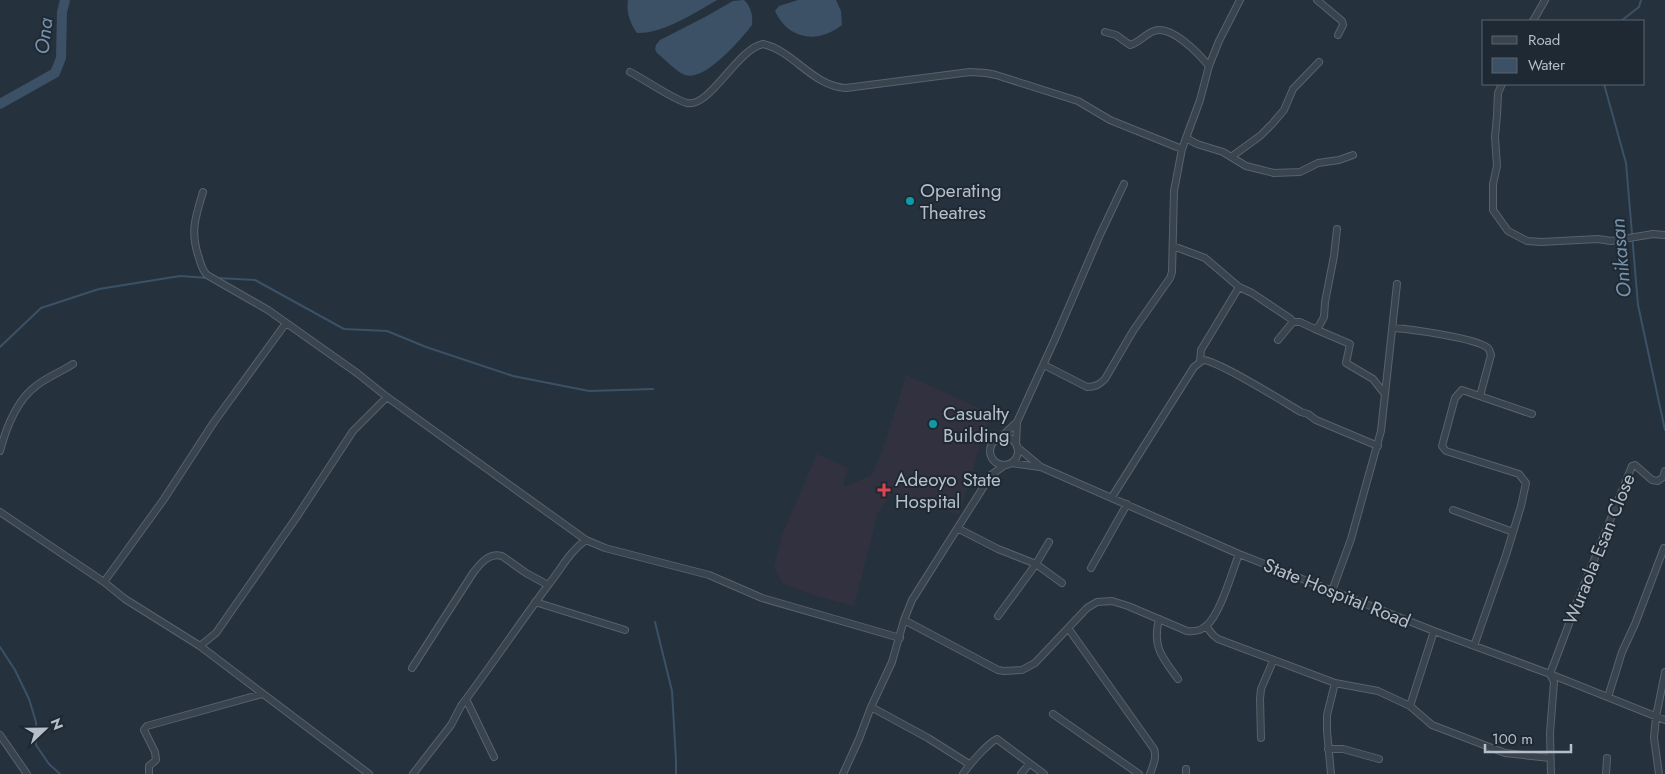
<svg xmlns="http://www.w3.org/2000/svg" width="1665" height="774" font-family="Jost,sans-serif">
<rect width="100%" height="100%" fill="#25323e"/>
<path fill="#32313f" d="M 906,375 L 990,413 L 959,515 L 930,503 L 892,492 L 878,513 L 854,606 L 816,596 L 782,583 L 774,567 L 781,538 L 817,454 L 848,468 L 843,487 L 872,475 L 887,437 Z"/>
<path fill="#3c5166" d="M 628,0 L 717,0 C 695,13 662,34 637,33 C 630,23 626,12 628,0 Z
M 744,0 C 751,6 753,16 752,25 C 741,39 705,82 685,75 C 675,71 665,59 657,53 L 655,49 L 656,45 L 660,40 L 705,17 L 733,1 Z
M 798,0 L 836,0 L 841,11 L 842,25 C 818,44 788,40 775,11 L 779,6 Z"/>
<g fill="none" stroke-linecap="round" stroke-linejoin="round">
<path stroke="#3c5166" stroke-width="2" d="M 1621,21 L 1639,7 L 1641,0
M 1604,84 L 1626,163 L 1638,305 L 1665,430
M 218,278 L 255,280 L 344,329 L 387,331 L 426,347 L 513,376 L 589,391 L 653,389
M 0,347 L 41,308 L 99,289 L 180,276 L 208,278
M 655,622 L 672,691 L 676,760 L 676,774
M 0,647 L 15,670 L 29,699 L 36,722 L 36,745 L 49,764 L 60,774"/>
<path stroke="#3c5166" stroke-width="10" d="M 0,104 L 55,73 L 61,58 L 62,12 L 65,0"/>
<g stroke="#57626c" stroke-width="8">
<path id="minor" d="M 1317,0 L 1342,21 L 1343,25 L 1338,35
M 1533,21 L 1545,0
M 1105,32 L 1116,35 L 1130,45 C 1139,43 1145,34 1154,31 C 1171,24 1199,54 1209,66
M 630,72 C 644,79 674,100 687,103 C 710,108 737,49 763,44 C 794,51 812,86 846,88 L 970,72 L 986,73 L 996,75 L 1078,101 L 1110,120 L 1182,149
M 1502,84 L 1498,93 L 1497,115 L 1495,137 L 1497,166 L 1493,184 L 1493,210 L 1508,231 L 1527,241 L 1541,242 L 1598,239 L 1611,241 L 1653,234 L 1665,235
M 1186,138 L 1197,144 L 1223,152 L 1246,166 L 1274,173 L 1300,172 L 1318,163 L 1339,160 L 1353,155
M 1231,157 L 1260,136 L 1273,123 L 1284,110 L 1293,89 L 1319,62
M 203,192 C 195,218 190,232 199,258 C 201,265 202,270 207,275 L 268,310 L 357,373 L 387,397 L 586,540 L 605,548 L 709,575 L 762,598 L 900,638
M 1173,246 L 1205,258 L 1239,287 L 1252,293 L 1291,319 L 1292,323 L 1278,340
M 1292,322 L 1300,322 L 1315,329 L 1319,326 L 1324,317 L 1325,302 L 1334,256 L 1337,229
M 1393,328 C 1410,329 1476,338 1488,348 C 1490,351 1490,352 1491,355 L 1480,396
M 1315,329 L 1350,344 L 1346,363 L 1373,379 L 1384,393
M 1200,361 L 1201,350 L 1239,287
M 1044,365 L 1087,387 C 1095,387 1099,385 1105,379 L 1133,331 L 1170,278 L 1172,272 L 1174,191 L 1182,149 L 1200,100 L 1209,66 L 1219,41 L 1240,0
M990 451a14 14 0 1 1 28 0a14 14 0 1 1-28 0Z
M 1000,438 L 1017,422
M 1016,444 L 1017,422 L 1055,339 L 1099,237 L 1124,184
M 1017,447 L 1041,467 L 1239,554 L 1434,631 L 1550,674 L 1665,720
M 0,451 C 6,428 16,401 36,386 C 47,377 61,372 73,364
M 1011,463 L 1040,467
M 1112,497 L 1194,367 L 1203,360 C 1217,360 1284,402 1301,412 L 1308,414 L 1316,420 L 1378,446
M 1453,510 L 1513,532
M 0,512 L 104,582 L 125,599 L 200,646 L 369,774
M 959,529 L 998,549 L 1036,564 L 1062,583
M 1091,568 L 1127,504
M 104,582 L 164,499 L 214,422 L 286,323
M 1332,591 L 1351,539 L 1381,431 L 1397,284
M 535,602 L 625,630
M 998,616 L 1036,564 L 1049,542
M 1159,619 C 1152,647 1162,657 1178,679
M 904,620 L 998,670 L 1004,671 L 1022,670 L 1035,663 L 1087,608 L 1097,602 L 1112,601 L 1128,606 L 1187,631 C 1195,632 1200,631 1206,626 C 1220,615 1232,572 1239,554
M 1206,626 L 1213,635 L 1218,639 L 1335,683 L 1378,691 L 1410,706 L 1432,725 L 1505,753 L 1550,758
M 1068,628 L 1154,749 C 1157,757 1153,766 1150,774
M 200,646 L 216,633 L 296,518 L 353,431 L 387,397
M 1474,646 L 1506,555 L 1521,506 L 1526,483 L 1519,474 L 1446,451 L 1442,446 L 1455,398 L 1462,390 L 1532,414
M 412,668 L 473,573 C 480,564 489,552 502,556 L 526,573 L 548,585
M 1608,697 L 1622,652 L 1635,624 L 1664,548
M 466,699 L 494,757
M 1410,706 L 1434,631
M 871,707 L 928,738 L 969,764
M 1053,714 L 1139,774
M 0,735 L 27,774
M 1261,738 L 1260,699 L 1261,689 L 1273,661
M 1328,749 L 1343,749 L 1379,759
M 149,774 L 149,766 L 156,760 L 155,752 L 144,730 L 147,726 L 262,694
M 413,774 L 451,725 L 461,706 C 491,666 519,624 549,584 C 561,569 570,551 586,540
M 843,774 L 859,739 L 871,707 L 892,662 L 904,620 L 912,600 L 991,475 L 1005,465
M 963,774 C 968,766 989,742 997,739 L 1044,774
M 1021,774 L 1029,764
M 1186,774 L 1186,769
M 1331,774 L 1327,731 L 1327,715 L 1335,683
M 1551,774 L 1550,733 L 1554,682 L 1550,674 L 1578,600 L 1632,466 L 1635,465 L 1652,480 L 1658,481 L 1663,477 L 1665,471
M 1606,774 L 1607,758
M 1659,774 L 1654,738 L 1656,717 L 1665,672"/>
</g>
<use href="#minor" stroke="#39444e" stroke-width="6"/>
</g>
<g fill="#0f9aa8" stroke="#1e2933" stroke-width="2">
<circle cx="910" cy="201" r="5"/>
<circle cx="933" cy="424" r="5"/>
</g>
<path fill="#e0444e" stroke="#1e2933" stroke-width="2" d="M881.5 482.5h5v5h5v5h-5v5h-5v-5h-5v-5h5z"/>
<g text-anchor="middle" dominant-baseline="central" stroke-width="4" stroke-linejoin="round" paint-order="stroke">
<g font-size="19" fill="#b6bfc9" stroke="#1e2933" text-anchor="start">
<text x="920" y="190">Operating<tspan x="920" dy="22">Theatres</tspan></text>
<text x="943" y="413">Casualty<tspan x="943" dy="22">Building</tspan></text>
<text x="895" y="479">Adeoyo State<tspan x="895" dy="22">Hospital</tspan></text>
</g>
<g font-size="19" fill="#b6bfc9" stroke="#1e2933">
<text transform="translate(1599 549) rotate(-68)">Wuraola Esan Close</text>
<text transform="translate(1337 593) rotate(22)">State Hospital Road</text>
</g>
<g font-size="20" font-style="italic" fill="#7792aa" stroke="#1e2933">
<text transform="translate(44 36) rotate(-83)">Ona</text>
<text transform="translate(1621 258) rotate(-95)">Onikasan</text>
</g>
</g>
<rect x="1482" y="20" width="162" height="65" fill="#1e2933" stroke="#5b656f"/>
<rect x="1492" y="36" width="25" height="8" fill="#39444e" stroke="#5b656f"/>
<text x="1528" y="45" font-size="15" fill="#b6bfc9">Road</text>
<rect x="1492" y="58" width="25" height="15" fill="#3c5166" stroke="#5b656f"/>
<text x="1528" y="70" font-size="15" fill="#b6bfc9">Water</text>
<g transform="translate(45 729) rotate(68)" stroke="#1e2933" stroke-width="4" paint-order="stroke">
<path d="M0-4L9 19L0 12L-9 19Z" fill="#b6bfc9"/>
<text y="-8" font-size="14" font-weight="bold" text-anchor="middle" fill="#b6bfc9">N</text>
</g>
<path d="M1485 744v8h86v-8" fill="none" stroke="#b6bfc9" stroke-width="2.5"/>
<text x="1492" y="744" font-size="15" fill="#b6bfc9" stroke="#1e2933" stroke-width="4" paint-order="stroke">100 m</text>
</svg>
